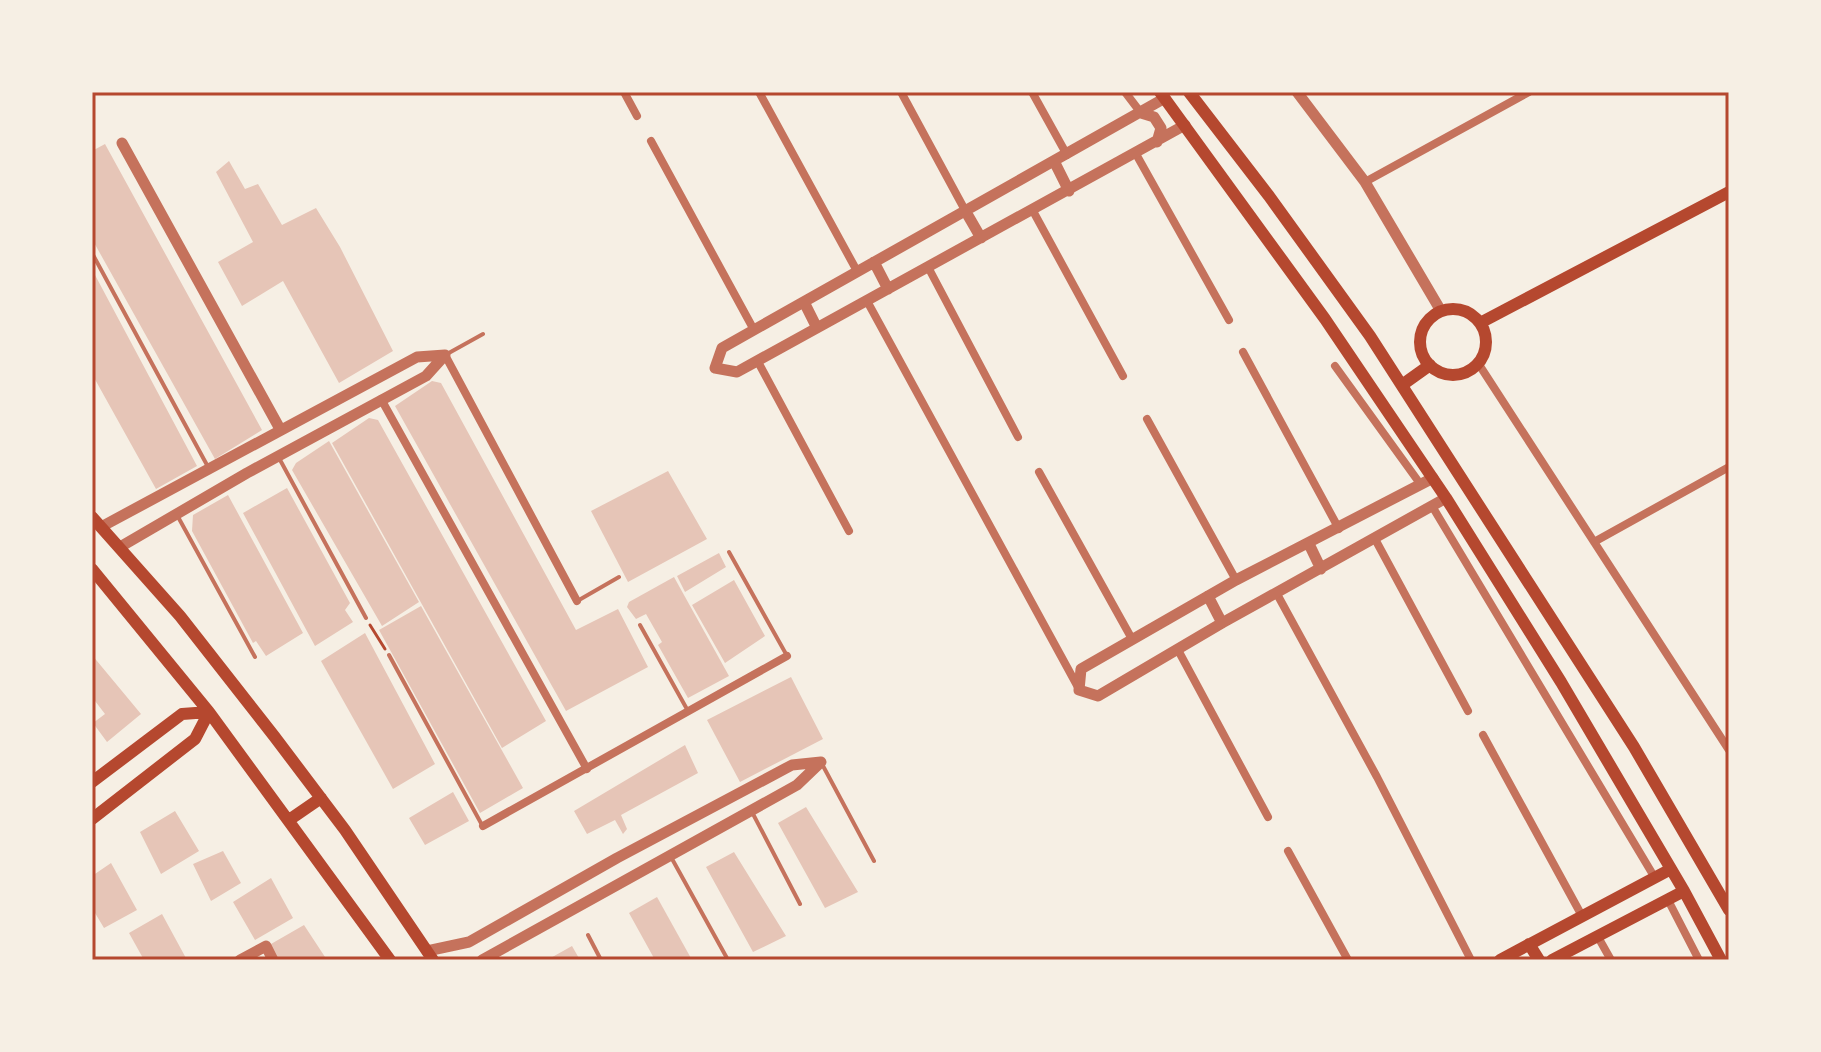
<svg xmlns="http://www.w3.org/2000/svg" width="1821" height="1052" font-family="'Archivo Narrow',sans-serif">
<rect width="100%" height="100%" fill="#f6efe4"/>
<path fill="#e6c5b7" d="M 105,144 L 262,430 L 215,459 L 92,239 L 92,151 Z
M 229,161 L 245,189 L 258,184 L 282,225 L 316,208 L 340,247 L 393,351 L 339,383 L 283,281 L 242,306 L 218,262 L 253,242 L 216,172 Z
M 95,275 L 197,466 L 156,489 L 92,374 L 92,276 Z
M 432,381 L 441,383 L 576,630 L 618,609 L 648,667 L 566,711 L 395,406 Z
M 369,418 L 378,420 L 546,721 L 502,748 L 332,443 Z
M 329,441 L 419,602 L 382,626 L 292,470 L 296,463 Z
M 668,471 L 707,539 L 628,582 L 591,511 Z
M 287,488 L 350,603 L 345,610 L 353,622 L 315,646 L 243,513 Z
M 228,495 L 303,633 L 266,656 L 256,641 L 253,643 L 192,531 L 193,515 Z
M 719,553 L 726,567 L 685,592 L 677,576 Z
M 674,577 L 729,676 L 688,698 L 658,645 L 662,642 L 646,614 L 636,619 L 627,607 L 629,602 Z
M 734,580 L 765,636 L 725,663 L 692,605 Z
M 421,606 L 523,788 L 480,813 L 379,630 Z
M 365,633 L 435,764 L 393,789 L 321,661 Z
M 92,655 L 141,714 L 107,742 L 93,723 L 105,714 L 92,697 Z
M 791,677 L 823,739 L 740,782 L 707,720 Z
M 685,745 L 698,773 L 621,815 L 627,829 L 623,834 L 615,820 L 587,834 L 574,811 Z
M 453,792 L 469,821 L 425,845 L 409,818 Z
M 806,807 L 858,892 L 825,908 L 778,823 Z
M 175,811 L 199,851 L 161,874 L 140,832 Z
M 223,851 L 241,883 L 211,901 L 193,864 Z
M 734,852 L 786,936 L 753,952 L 706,867 Z
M 111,863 L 137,910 L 104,928 L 92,908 L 92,876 Z
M 271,878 L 293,918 L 255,940 L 233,902 Z
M 657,897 L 692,960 L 655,960 L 629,913 Z
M 162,914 L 187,960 L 144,960 L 129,933 Z
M 304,925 L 327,960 L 279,960 L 271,944 Z
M 572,946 L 580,960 L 547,960 Z"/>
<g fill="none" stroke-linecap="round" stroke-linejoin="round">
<path stroke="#b5482f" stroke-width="3" d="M 370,625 L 385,649"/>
<path stroke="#c5725c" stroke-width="4" d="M 92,253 L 207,465
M 447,354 L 483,334
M 279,458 L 366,618
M 177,515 L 255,657
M 729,552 L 786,654
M 579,600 L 619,577
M 640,625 L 688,711
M 389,655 L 482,825
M 822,764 L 874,861
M 752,812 L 800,904
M 671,857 L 728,960
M 588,935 L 601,960"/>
<path stroke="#c5725c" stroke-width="8" d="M 624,92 L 637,116
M 759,92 L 857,271
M 901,92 L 966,212
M 1032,92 L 1067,155
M 1125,92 L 1141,113
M 651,141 L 754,330
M 1136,154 L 1229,320
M 1365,182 L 1529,92
M 1033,211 L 1123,376
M 928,267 L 1018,437
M 867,301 L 1079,689
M 1243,352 L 1339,529
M 445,355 L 577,601
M 757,360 L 849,531
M 1478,363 L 1729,750
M 1335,366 L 1421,485
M 381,399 L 587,769
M 1147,419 L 1236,580
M 1039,472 L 1132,639
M 1432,506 L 1655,878
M 1375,539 L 1468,711
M 1594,542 L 1729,467
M 1277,594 L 1377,777 L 1471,960
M 1178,650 L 1268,817
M 1483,735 L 1582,916
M 483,826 L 787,656
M 1288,851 L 1348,960
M 1668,900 L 1699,960
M 1598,937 L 1611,960"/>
<path stroke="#c5725c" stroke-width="11" d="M 1297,92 L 1365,182 L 1441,311
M 1165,98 L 722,348 L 715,368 L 737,372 L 1185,125
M 1141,113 L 1154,117 L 1161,128 L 1157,142
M 122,143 L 280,429
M 1054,161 L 1069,191
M 966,212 L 981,238
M 874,262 L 888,289
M 804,302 L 816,326
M 1433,478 L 1236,580 L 1081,669 L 1079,690 L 1098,696 L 1222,623 L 1446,498
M 101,527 L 417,357 L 445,355
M 1309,544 L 1321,569
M 120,547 L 247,473 L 426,376 L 445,355
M 1208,596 L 1222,623
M 427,951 L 469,942 L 617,858 L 792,765 L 821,762 L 797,785 L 482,960
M 240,960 L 266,946 L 273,960"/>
<path stroke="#b5482f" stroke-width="12" d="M 1160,92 L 1325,319 L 1446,498 L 1561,682 L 1684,891 L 1721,960
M 1189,92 L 1269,196 L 1370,336 L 1634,747 L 1729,910
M1420 342a33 33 0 1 1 66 0a33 33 0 1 1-66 0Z
M 1480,323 L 1729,192
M 1402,385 L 1430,365
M 92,517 L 180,616 L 274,736 L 345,830 L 433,960
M 92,569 L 209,712 L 390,960
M 92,782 L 182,714 L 209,712
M 92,819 L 195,739 L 209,712
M 289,820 L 321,798
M 1529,944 L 1539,960
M 1500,960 L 1671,869
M 1552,960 L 1684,891"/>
</g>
<rect width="1821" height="1052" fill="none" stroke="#f6efe4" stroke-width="188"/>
<rect x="94" y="94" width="1633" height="864" fill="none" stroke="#b5482f" stroke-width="3"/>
</svg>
